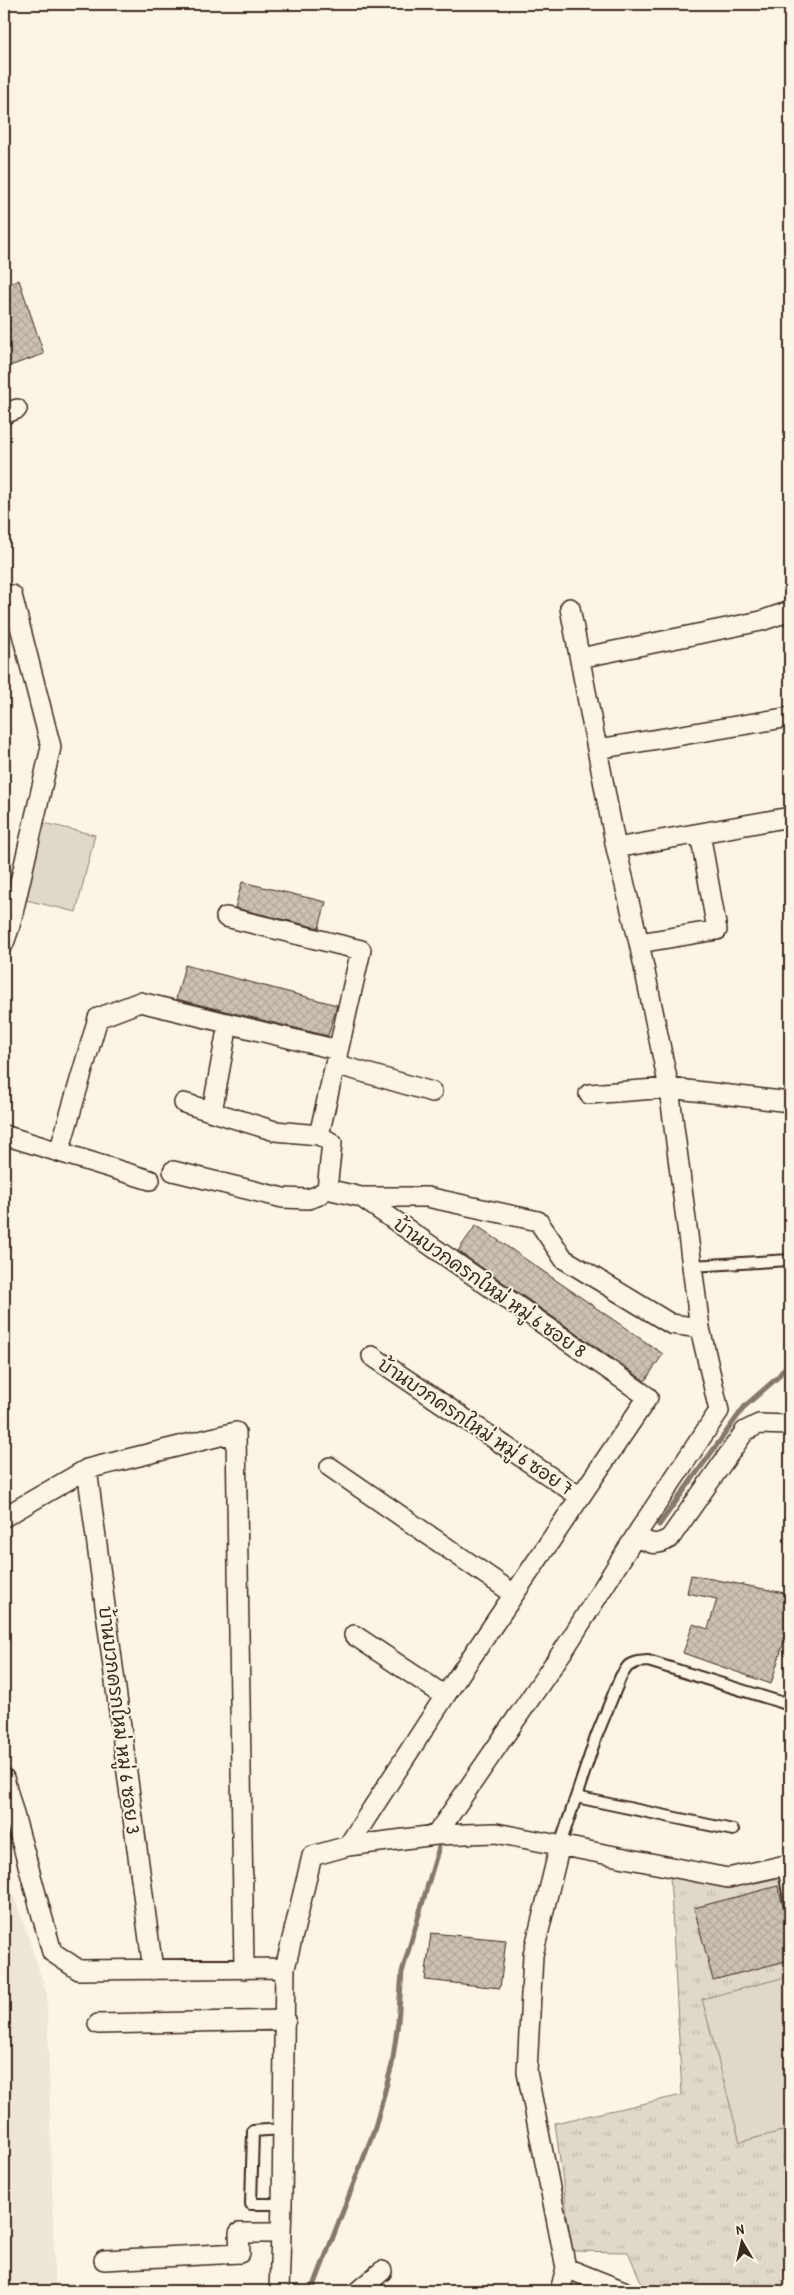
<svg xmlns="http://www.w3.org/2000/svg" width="794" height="2295" font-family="'Patrick Hand','Playpen Sans Thai',sans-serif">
<defs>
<pattern id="grass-tufts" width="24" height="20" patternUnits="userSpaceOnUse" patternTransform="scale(1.25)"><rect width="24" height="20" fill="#e0d8c8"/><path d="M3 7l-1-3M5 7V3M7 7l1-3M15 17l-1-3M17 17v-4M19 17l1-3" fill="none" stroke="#c1baab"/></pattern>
<pattern id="building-cross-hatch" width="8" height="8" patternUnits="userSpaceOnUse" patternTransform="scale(1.25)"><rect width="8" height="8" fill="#ccc2b3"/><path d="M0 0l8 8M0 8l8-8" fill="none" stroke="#b0a79a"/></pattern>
</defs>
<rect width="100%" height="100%" fill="#fcf5e5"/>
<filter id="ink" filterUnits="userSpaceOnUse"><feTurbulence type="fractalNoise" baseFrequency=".02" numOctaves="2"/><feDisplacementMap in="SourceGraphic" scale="10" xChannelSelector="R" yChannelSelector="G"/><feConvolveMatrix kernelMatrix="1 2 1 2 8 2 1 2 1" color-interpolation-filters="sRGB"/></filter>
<g filter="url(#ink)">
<path fill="#eee6d6" d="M 4,1866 L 47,1994 L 55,2291 L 4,2291 Z"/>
<path fill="url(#grass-tufts)" stroke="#8e8173" d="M 670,1875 L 750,1884 L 790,1876 L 790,2291 L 645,2291 L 628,2252 L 572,2251 L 555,2123 L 682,2095 Z"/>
<path fill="#e0d8c8" stroke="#8e8173" d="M 44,823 L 95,835 L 76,912 L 26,900 Z
M 790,1976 L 790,2129 L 740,2142 L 702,1999 Z"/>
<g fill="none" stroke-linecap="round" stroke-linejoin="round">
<path stroke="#85796b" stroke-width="5" d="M 659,1525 L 745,1406 L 777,1378 L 790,1361
M 312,2291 L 374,2131 L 392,2065 L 398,2022 L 402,1972 L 439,1847"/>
</g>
<path fill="url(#building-cross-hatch)" stroke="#3b2a1e" d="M 19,280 L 44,354 L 4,368 L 4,286 Z
M 242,882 L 326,902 L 319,928 L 235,908 Z
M 185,965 L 337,1005 L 328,1036 L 176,999 Z
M 476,1225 L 663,1354 L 645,1381 L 458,1251 Z
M 691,1575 L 790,1594 L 790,1621 L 771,1684 L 683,1653 L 693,1624 L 708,1629 L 717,1599 L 687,1593 Z
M 778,1886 L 790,1935 L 790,1960 L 713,1980 L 694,1908 Z
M 431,1933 L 506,1940 L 500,1988 L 425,1980 Z"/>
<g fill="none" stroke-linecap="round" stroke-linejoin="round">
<g stroke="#3b2a1e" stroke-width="14">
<path id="lane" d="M 692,1266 L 790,1260
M 576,1797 L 733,1830
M 560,1845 L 596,1737 L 621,1676 L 628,1666 L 637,1662 L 648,1661 L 790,1705
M 783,1866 L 790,1904
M 282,2129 L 253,2131 L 251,2204 L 282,2204"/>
</g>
<g stroke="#3b2a1e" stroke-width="22">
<path id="street" d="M 4,414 L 17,409
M 4,596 L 12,595 L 51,747 L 10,926 L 4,943
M 580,658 L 761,621 L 790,611
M 598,749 L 790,717
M 616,848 L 790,817
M 639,943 L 717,930 L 700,833
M 335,1064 L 432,1092
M 589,1094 L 669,1088 L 790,1102
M 184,1103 L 275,1131 L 319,1135
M 212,1112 L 228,1024
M 4,1135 L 59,1152 L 98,1018 L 140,1002 L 338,1050
M 59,1152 L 150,1180
M 173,1171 L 283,1198 L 308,1199 L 317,1196 L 327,1189 L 332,1143 L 319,1135 L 361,950 L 226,917
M 327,1189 L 361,1197 L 648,1397 L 445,1696 L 348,1846
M 361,1197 L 427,1197 L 538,1221 L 564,1259 L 671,1324 L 700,1328
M 372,1356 L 579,1496
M 330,1467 L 514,1594
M 87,1469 L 153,1970
M 4,1517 L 87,1469 L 236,1432 L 244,1969
M 636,1535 C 648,1544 656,1547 670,1538 L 745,1431 L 759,1424 L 790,1425
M 354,1635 L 445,1696
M 4,1778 L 52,1952 L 79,1970 L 285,1968
M 436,1835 L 567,1645 L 640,1529 L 719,1411 L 700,1328 L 669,1088 L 639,943 L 616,848 L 570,608
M 560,1845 L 533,1955 L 527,2072 L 566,2268 L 624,2291
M 98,2024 L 286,2020
M 104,2260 L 240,2253 L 239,2233 L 281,2233
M 279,2291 L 282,2204 L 285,1968 L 312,1856 L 348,1846 L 436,1835 L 496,1833 L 728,1878 L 790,1864
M 358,2291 L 382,2271
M 560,2291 L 566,2268"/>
</g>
<use href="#lane" stroke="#fcf5e5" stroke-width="10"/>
<use href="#street" stroke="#fcf5e5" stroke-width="19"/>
</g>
</g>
<g text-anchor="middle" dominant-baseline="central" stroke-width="4" stroke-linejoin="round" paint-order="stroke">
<g font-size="19" fill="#3b2a1e" stroke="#fcf5e5">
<text transform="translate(490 1287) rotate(35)">บ้านบวกครกใหม่ หมู่ 6 ซอย 8</text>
<text transform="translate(476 1426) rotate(34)">บ้านบวกครกใหม่ หมู่ 6 ซอย 7</text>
<text transform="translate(120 1720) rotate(83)">บ้านบวกครกใหม่ หมู่ 6 ซอย 3</text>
</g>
</g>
<rect width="794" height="2295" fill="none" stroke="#fcf5e5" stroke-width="20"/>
<rect x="10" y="10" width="774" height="2275" fill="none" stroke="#3b2a1e" stroke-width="2" filter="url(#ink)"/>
<g transform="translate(742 2242) rotate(351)" stroke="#fcf5e5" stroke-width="4" paint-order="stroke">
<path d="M0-4L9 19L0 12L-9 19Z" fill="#3b2a1e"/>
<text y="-8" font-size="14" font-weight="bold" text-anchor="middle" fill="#3b2a1e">N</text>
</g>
</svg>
